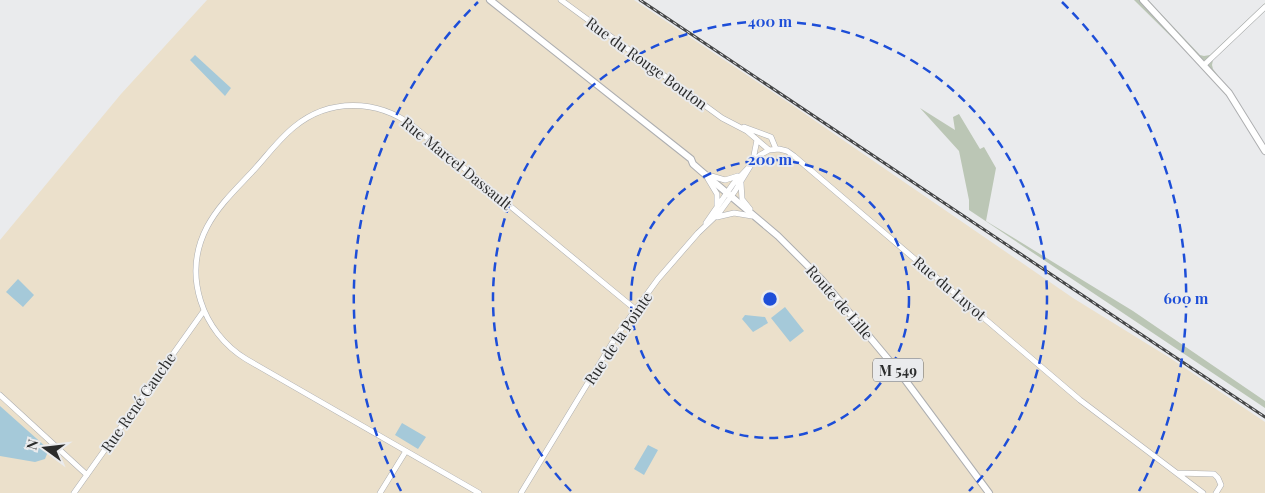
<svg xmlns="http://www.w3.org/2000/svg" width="1265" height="493" font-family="'Playfair Display',serif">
<rect width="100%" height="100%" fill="#eaebed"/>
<path fill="#ebe0cb" d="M 207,0 L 634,0 L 792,105 L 1073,298 L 1170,358 L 1265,422 L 1265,493 L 0,493 L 0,240 L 121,94 Z"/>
<path fill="#bbc6b5" d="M 1134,0 L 1148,0 L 1200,55 L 1204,56 L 1210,55 L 1265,3 L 1265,11 L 1213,60 L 1212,65 L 1213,69 L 1235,98 L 1265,146 L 1265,155 C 1252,138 1243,117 1230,100 C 1201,64 1167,33 1134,0 Z
M 920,108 L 955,130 L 953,117 L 959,114 L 980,149 L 984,147 L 996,168 L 986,221 L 1133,311 L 1265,401 L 1265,408 L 969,210 L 969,200 L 959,151 Z"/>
<path fill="#a5c9d9" d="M 195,55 L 231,88 L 225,96 L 190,60 Z
M 18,279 L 34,295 L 23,307 L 6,292 Z
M 785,307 L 804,331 L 790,342 L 771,318 Z
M 745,315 L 765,317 L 768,323 L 753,332 L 742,319 Z
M 0,406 L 46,447 L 47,454 L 45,459 L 35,462 L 0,456 Z
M 402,423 L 426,437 L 418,449 L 395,435 Z
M 648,445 L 658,450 L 644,475 L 634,469 Z"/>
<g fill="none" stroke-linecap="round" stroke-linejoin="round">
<g stroke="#adaeb0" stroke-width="6">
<path id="minor" d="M 561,0 L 722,118 L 747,131 L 769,150
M 1204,65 L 1265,7
M 744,127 L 771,137 L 776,149
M 753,160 L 757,140
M 708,175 L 725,180 L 738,176
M 708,179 L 717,194 L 717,205
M 741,183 L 742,199 L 750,209
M 717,217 L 734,213 L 752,216
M 706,223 L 733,184 L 749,167
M 0,395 L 87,475
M 1177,473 L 1214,474 L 1218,478 L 1221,485 L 1216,493
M 74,493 L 203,312
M 380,493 L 406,451
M 479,493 L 246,359 C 202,332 182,275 207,227 C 218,206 236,189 252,172 C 266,157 278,140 294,127 C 329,98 377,99 413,126 L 635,309
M 521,493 L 617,335 L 658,279 L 698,233 L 719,213 L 735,191 L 751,165 L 760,155 L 769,150 L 779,149 L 787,151 L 794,156 L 1080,400 L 1203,493"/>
</g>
<g stroke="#adaeb0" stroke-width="8">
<path id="major" d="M 490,0 L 691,159 L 693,164 L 701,171 L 778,236 L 822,280 L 903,377 L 989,493
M 1143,0 L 1229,93 L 1265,151"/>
</g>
<use href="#minor" stroke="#fff" stroke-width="5"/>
<use href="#major" stroke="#fff" stroke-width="6"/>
<g stroke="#454647" stroke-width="3">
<path id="rail" d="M 640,0 L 1265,417"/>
</g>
<use href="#rail" stroke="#eaebed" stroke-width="1" stroke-dasharray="4" stroke-linecap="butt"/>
</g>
<g fill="none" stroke="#1d4ed8" stroke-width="2.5" stroke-dasharray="9 6">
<circle cx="770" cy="299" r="139"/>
<path d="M571 491A277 277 0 1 1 969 491"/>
<path d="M401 491A416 416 0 0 1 478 2M1062 2A416 416 0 0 1 1139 491"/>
</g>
<g text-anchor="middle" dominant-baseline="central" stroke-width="4" stroke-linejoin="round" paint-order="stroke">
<rect fill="#eaebed" stroke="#646566" stroke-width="1" x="873" y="358.5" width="50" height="23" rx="4"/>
<g font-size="14" font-weight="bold" fill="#2b2c2c">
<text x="898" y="370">M 549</text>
</g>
<g font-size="15" fill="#2b2c2c" stroke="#eaebed">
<text transform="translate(647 63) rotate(36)">Rue du Rouge Bouton</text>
<text transform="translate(457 163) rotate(39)">Rue Marcel Dassault</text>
<text transform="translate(950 288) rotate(40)">Rue du Luyot</text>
<text transform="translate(840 302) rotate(49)">Route de Lille</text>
<text transform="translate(618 338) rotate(-56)">Rue de la Pointe</text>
<text transform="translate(138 402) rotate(-55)">Rue René Cauche</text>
</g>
</g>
<circle cx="770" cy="299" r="8" fill="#1d4ed8" stroke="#eaebed" stroke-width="2.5"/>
<g font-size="15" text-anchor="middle" font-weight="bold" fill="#1d4ed8" stroke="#eaebed" stroke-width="4" stroke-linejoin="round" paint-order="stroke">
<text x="770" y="27">400 m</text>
<text x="770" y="165">200 m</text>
<text x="1186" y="304">600 m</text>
</g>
<g transform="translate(45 448) rotate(285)" stroke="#eaebed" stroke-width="4" paint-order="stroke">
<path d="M0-4L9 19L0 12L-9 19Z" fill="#2b2c2c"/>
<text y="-8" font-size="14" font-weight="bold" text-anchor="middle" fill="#2b2c2c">N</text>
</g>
</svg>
